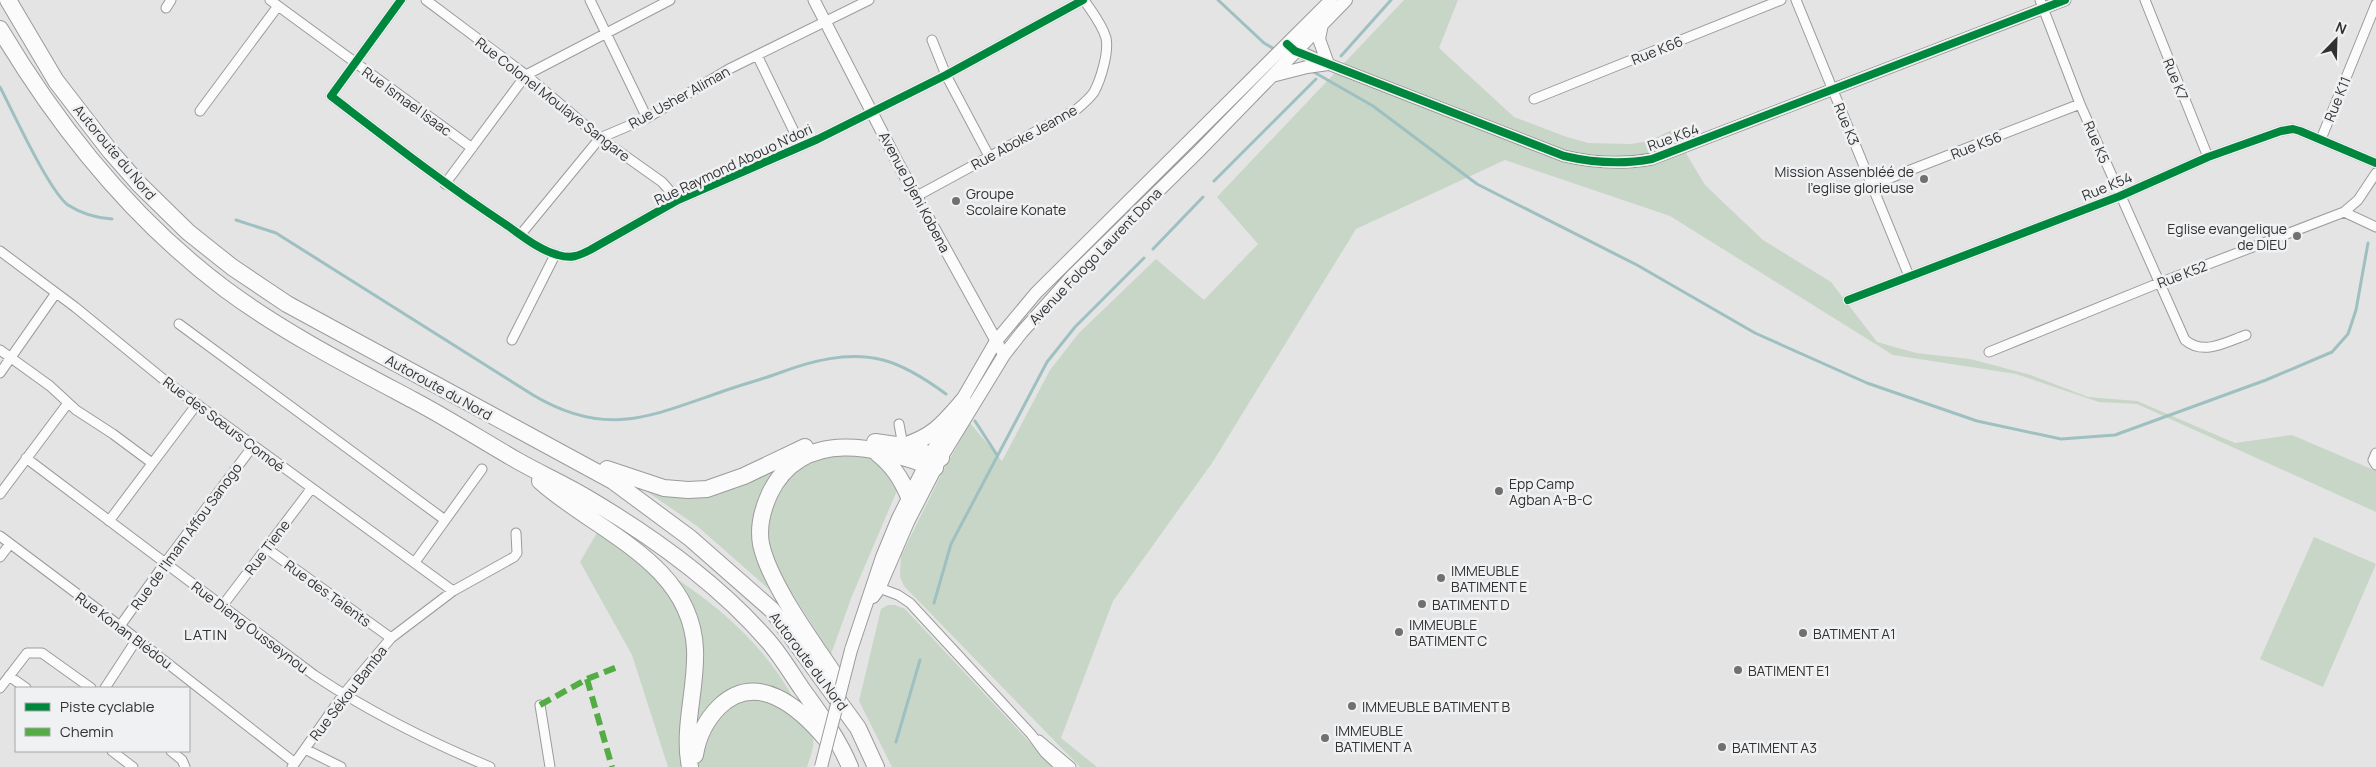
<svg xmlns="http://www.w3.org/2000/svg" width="2376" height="767" font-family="Manrope,sans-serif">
<rect width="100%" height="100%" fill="#e4e4e4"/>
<path fill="#c8d6c7" d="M 1404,0 L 1458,0 L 1439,48 L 1514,117 L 1564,136 L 1588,143 L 1631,144 L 1649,141 L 1672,130 L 1705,185 L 1763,240 L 1831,282 L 1877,342 L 1916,353 L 1970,359 L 2031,375 L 2088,397 L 2137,401 L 2235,443 L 2292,435 L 2376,471 L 2376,512 L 2137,404 L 2099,402 L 2016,374 L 1893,355 L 1670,216 L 1505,160 L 1356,229 L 1212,463 L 1113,601 L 1061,738 L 1097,767 L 1080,767 L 904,586 L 900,577 L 901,556 L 943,471 L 970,423 L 1002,461 L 1050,370 L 1079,333 L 1156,259 L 1204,300 L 1258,244 L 1217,197 Z
M 838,452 L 870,455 L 899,486 L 852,596 L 831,654 L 777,570 L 770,548 L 768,527 L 770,508 L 788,479 L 800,467 Z
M 774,469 C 768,483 760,497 755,512 C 747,538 758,568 770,590 L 697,526 L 646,491 L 684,496 Z
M 598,531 C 676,576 752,620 796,703 C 801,713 809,723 812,734 C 816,745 810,757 807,767 L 668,767 L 632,655 L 580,562 Z
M 2314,537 L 2376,564 L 2323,687 L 2260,659 Z
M 888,605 L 895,605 L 905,609 L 1053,767 L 892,767 L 859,701 L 881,609 Z"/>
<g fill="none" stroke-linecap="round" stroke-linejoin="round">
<path stroke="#9fc0c1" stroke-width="3" d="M 1218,0 L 1264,43 L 1276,50
M 1341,56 L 1391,0
M 1312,71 L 1373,106 L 1477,184 L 1637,265 L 1755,333 L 1867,383 L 1977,421 L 2061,439 L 2115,435 L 2266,380 L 2332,352 L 2348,334 L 2356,310 L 2368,243
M 0,87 C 13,112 49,191 68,205 C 82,214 96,218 112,219
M 1214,181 L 1316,79
M 236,220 L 276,233 L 533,395 C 605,438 649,417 721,392 C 740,385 760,380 779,373 C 811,361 848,351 883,360 C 906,366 927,380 946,394
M 1153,249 L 1203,197
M 975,421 L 997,455
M 934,603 L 951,544 L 1047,362 L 1075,327 L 1144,258
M 896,742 L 920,660"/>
<g stroke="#9b9b9b" stroke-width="11">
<path id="minor" d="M 270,0 L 472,148
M 401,0 L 331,96 C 387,139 443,183 502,222 C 519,233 538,250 558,255 C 571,259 578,256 590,250 L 678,200 L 818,139 L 946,75 L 1083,0
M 426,0 L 526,75 L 600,138 L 662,182 L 678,200
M 590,0 L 647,118
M 1796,0 L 1909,276
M 2040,0 L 2080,104 L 2185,340 C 2204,356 2226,342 2246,335
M 2145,0 L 2208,157
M 166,8 L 171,0
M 932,40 L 946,75 L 989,156
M 757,55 L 801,146
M 1534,99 L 1781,0
M 200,111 L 278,6
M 2321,139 L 2376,4
M 445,184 L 526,75 L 670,0
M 1872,185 L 2080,104
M 917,196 L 1077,109 C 1083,104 1090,98 1094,92 C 1101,79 1109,52 1106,38 C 1102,24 1092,12 1084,0
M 2344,212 L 2376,227
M 521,234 L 600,138 L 647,118 L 729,69 L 869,0
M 0,251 L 75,307 L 168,383 L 453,591
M 1848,300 L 2120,196 L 2208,157 L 2281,131 L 2293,129 L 2300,131 L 2376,163
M 179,324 L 445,520
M 512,340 L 555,255
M 0,350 L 50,386 L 76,410 L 113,434 L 152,463
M 1989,352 L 2159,283 L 2344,212 L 2358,200 L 2376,173
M 0,373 L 56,293
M 899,424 L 903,446 L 905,448
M 2376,453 L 2373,460 L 2376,465
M 26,458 L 314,675 C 368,711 430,742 490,767
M 0,494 L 68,403
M 109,521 L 197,404
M 0,536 L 120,626 L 295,763
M 266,548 L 391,638
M 0,557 L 10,544
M 415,562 L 482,469
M 874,586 L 898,595 L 910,603 L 1031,734 L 1045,753 L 1060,767
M 223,605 L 311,489
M 120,626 L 165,563 L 253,446
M 9,676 L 26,688
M 0,688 L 27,653 L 42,653 L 91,688
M 105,688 L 137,639
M 540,705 L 550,767
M 1039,740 L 1071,767
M 305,749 L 341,767
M 112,751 L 133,767
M 171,751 L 182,760 L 185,767
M 292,767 L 343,695 L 391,638 L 453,591 L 514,557 L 517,553 L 516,533"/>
</g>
<g stroke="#9b9b9b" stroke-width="13">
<path id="tertiary" d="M 814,0 L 900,167 L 1004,355
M 1291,48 L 1328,64 L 1564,156 C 1594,163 1621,165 1652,159 L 2065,0"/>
</g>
<g stroke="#9b9b9b" stroke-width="14">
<path id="secondary" d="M 1272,76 L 1307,67 L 1328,64 L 1319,39 L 1322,24
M 873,597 L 879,589 L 908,522 L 941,458 L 1004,355 L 1022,332 L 1072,276 L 1198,152 L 1346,0
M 851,650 L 882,557 L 898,518 L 930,455 L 996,341 L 1036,293 L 1331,0"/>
</g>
<g stroke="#9b9b9b" stroke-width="18">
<path id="motorway" d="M 8,0 L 56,81 L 110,151 L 139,184 L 188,232 L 232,267 L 287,304 L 613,481 L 690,538 L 772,610 L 858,728 L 876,767
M 0,29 C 59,128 132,219 225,289 C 283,332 349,366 413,400 C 449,419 483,441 518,461 C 541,474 566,485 589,499 C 653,537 719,584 769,642 C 781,656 791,673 802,689 C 820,714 838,738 850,767
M 875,442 L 903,446 L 941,458
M 903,446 C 933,437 943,424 963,401
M 877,453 C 893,466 901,478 909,497
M 607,469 L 664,488 L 688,490 L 707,489 L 744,476 L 805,447
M 540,481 C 595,531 691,562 695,649 C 697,688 682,728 690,767
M 840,683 C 816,646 770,586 761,544 C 758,527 763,508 770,493 C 803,426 880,447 935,468
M 695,755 C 698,736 705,721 719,707 C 757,670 800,708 826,739"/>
</g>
<use href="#minor" stroke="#fbfbfb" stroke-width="9"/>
<use href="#tertiary" stroke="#fbfbfb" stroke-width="11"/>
<use href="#secondary" stroke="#fbfbfb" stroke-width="12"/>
<use href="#motorway" stroke="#fbfbfb" stroke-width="16"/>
<g stroke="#9b9b9b" stroke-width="14" stroke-linecap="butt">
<path id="secondary-bridge" d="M 821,767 L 851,650"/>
</g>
<use href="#secondary-bridge" stroke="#fbfbfb" stroke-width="12"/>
<path stroke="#54ac45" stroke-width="6" stroke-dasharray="12 6" stroke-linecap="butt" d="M 587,679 L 612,767
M 540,705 L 587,679 L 620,666"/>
<g stroke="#f0f1f3" stroke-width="11">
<path id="cycleway" d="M 401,0 L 331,96 C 387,139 443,183 502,222 C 519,233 538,250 558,255 C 571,259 578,256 590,250 L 678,200 L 818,139 L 946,75 L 1083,0
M 1287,44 L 1295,51 L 1564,156 C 1594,163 1621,165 1652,159 L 2065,0
M 1848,300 L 2120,196 L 2208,157 L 2281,131 L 2293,129 L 2300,131 L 2376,163"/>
</g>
<use href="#cycleway" stroke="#00873e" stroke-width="8"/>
</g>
<g fill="#707071" stroke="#f0f1f3" stroke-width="2">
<circle cx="1924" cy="179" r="5"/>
<circle cx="956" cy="201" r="5"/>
<circle cx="2297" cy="236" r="5"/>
<circle cx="1499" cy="491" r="5"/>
<circle cx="1441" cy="578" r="5"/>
<circle cx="1422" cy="604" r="5"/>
<circle cx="1399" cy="632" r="5"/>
<circle cx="1803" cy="633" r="5"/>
<circle cx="1738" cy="670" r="5"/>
<circle cx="1352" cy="706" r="5"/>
<circle cx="1325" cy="738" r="5"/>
<circle cx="1722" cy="747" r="5"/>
</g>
<g text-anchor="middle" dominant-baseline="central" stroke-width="5" stroke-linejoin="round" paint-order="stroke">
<g font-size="14" fill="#323233" stroke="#f0f1f3">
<text transform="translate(1657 50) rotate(-22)">Rue K66</text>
<text transform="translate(2176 79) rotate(68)">Rue K7</text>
<text transform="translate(679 97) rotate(-29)">Rue Usher Aliman</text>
<text transform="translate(553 99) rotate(38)">Rue Colonel Moulaye Sangare</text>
<text transform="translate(2337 99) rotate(-68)">Rue K11</text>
<text transform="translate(407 101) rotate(36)">Rue Ismael Isaac</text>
<text transform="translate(1847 124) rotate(68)">Rue K3</text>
<text transform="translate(1024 137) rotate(-29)">Rue Aboke Jeanne</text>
<text transform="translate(1673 137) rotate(-20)">Rue K64</text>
<text transform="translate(2097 142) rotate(67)">Rue K5</text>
<text transform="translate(1976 145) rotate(-21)">Rue K56</text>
<text transform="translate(115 152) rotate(50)">Autoroute du Nord</text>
<text transform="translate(733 164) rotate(-25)">Rue Raymond Abouo N'dori</text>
<text transform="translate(2107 186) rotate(-22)">Rue K54</text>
<text transform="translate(915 192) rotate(62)">Avenue Djeni Kobena</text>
<text transform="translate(1095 256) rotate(-46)">Avenue Fologo Laurent Dona</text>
<text transform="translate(2182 274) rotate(-21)">Rue K52</text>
<text transform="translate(439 387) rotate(29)">Autoroute du Nord</text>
<text transform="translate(224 424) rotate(37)">Rue des Sœurs Comoé</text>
<text transform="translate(186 536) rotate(-54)">Rue de l'Imam Affou Sanogo</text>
<text transform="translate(267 547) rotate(-53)">Rue Tiene</text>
<text transform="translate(328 593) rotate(36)">Rue des Talents</text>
<text transform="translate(250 627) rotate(37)">Rue Dieng Ousseynou</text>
<text transform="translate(124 630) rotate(37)">Rue Konan Blédou</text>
<text transform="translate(809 661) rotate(53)">Autoroute du Nord</text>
<text transform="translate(348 693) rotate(-52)">Rue Sékou Bamba</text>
</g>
<g font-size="14" fill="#323233" stroke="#f0f1f3" text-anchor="start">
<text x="1914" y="171" text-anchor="end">Mission Assenbléé de<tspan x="1914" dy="16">l'eglise glorieuse</tspan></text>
<text x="966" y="193">Groupe<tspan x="966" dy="16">Scolaire Konate</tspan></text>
<text x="2287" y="228" text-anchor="end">Eglise evangelique<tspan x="2287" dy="16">de DIEU</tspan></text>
<text x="1509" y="483">Epp Camp<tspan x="1509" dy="16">Agban A-B-C</tspan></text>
<text x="1451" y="570">IMMEUBLE<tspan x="1451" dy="16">BATIMENT E</tspan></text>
<text x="1432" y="604">BATIMENT D</text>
<text x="1409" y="624">IMMEUBLE<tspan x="1409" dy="16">BATIMENT C</tspan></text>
<text x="1813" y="633">BATIMENT A1</text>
<text x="1748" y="670">BATIMENT E1</text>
<text x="1362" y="706">IMMEUBLE BATIMENT B</text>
<text x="1335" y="730">IMMEUBLE<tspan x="1335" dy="16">BATIMENT A</tspan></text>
<text x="1732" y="747">BATIMENT A3</text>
</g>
<g font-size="15" letter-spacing="1" fill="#323233" stroke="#f0f1f3">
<text x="206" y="634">LATIN</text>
</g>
</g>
<rect x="15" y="687" width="175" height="65" fill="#f0f1f3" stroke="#a4a5a6"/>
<rect x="25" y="703" width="25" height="8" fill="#00873e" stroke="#a4a5a6"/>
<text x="60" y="712" font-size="15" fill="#323233">Piste cyclable</text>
<rect x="25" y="728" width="25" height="8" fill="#54ac45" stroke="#a4a5a6"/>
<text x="60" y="737" font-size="15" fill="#323233">Chemin</text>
<g transform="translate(2336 40) rotate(23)" stroke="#f0f1f3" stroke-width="4" paint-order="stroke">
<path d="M0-4L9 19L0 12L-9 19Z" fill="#323233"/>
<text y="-8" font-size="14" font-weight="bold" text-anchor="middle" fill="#323233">N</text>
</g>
</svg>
